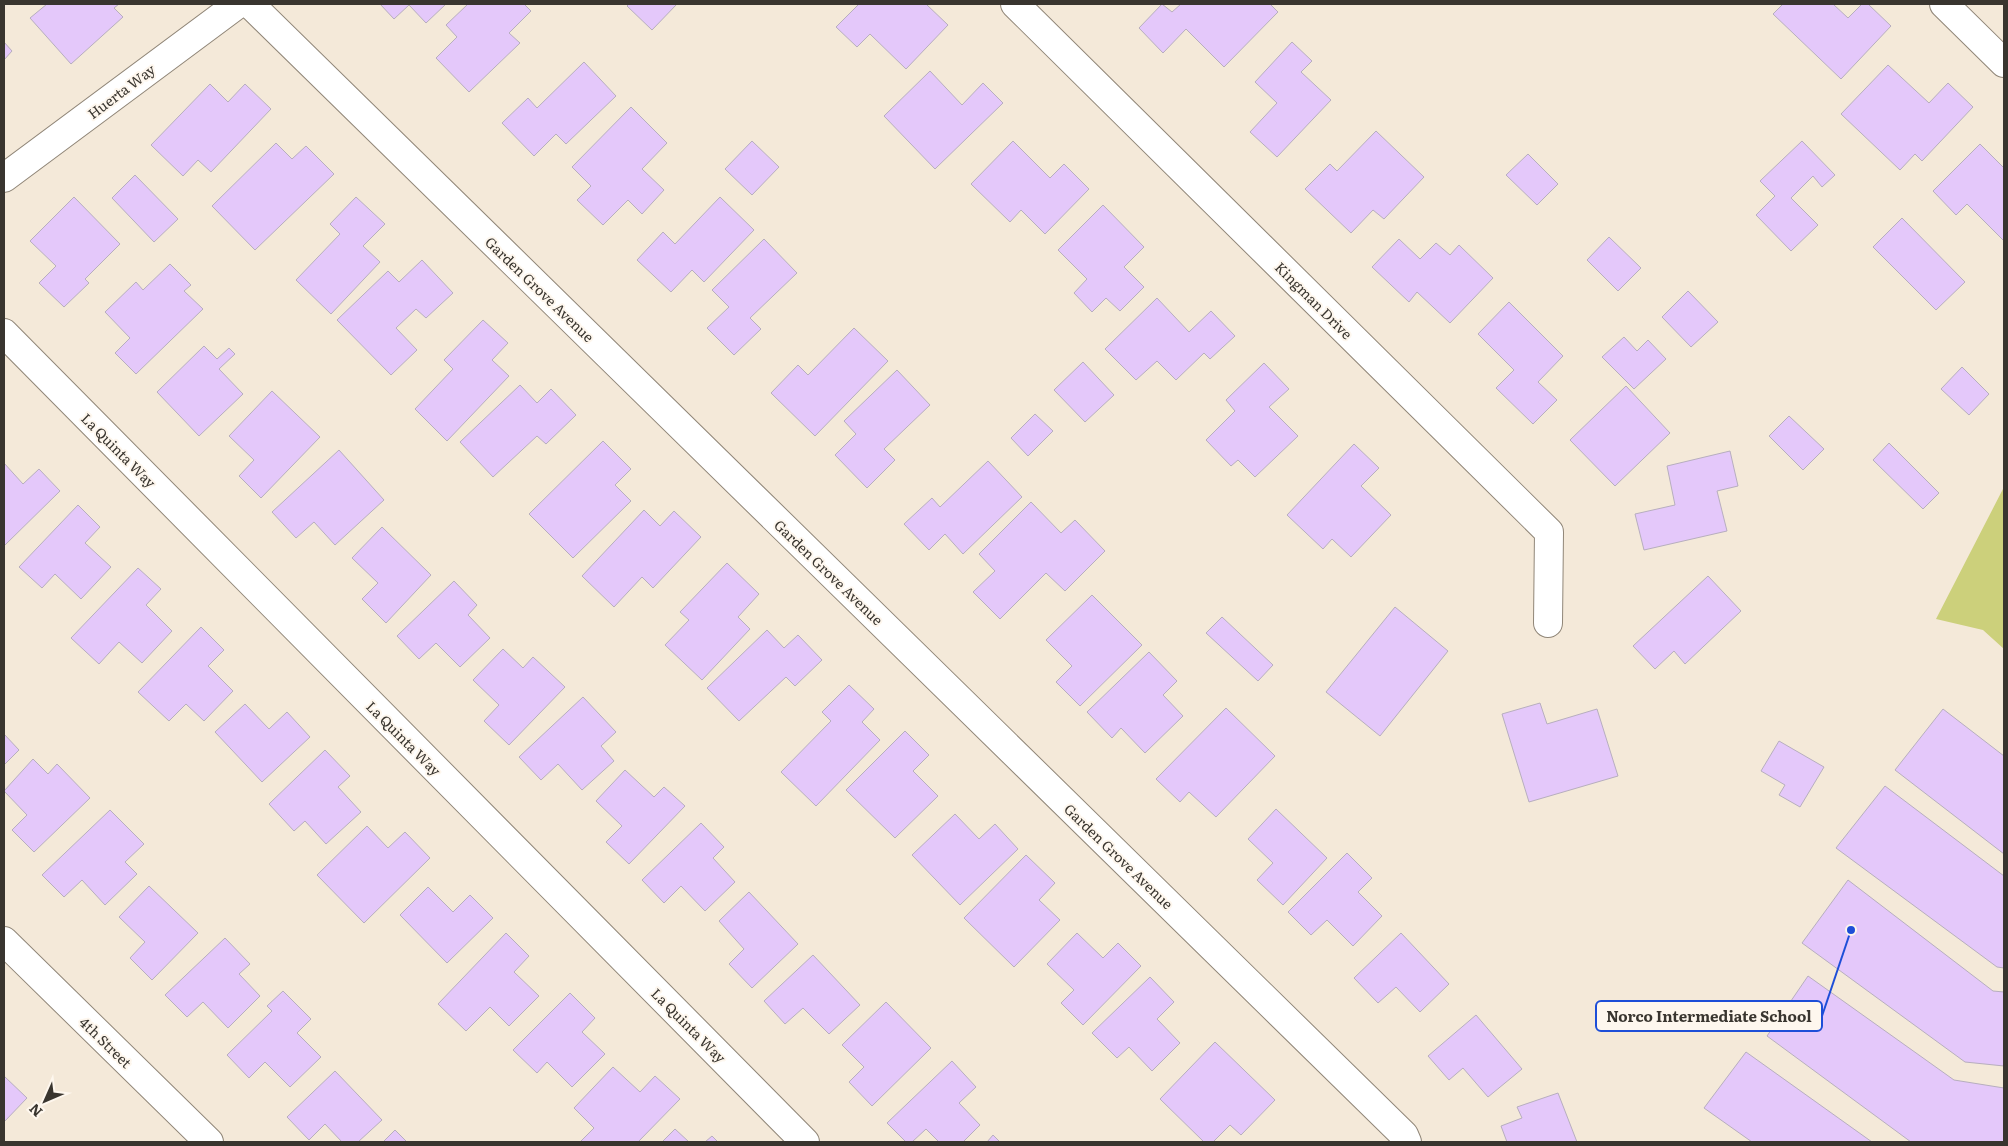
<svg xmlns="http://www.w3.org/2000/svg" width="2008" height="1146" font-family="Literata,serif">
<rect width="100%" height="100%" fill="#f4e9d9"/>
<path fill="#ccd07b" d="M 2004,487 L 2004,649 L 1983,630 L 1936,619 Z"/>
<path fill="#e4c8fa" stroke="#b7aebe" d="M 47,4 L 119,4 L 114,8 L 123,17 L 71,64 L 30,18 Z
M 380,4 L 446,4 L 426,23 L 409,5 L 394,19 Z
M 468,4 L 524,4 L 531,11 L 509,33 L 520,43 L 469,92 L 436,58 L 457,37 L 446,25 Z
M 629,4 L 677,4 L 652,30 L 627,6 Z
M 859,4 L 926,4 L 948,25 L 906,69 L 870,34 L 857,47 L 836,27 Z
M 1162,4 L 1172,12 L 1181,4 L 1270,4 L 1278,12 L 1224,67 L 1186,29 L 1163,53 L 1139,28 Z
M 1783,4 L 1833,4 L 1848,18 L 1862,4 L 1868,4 L 1891,26 L 1841,79 L 1773,14 Z
M 4,42 L 12,51 L 4,60 Z
M 1292,42 L 1312,61 L 1301,72 L 1331,100 L 1277,157 L 1250,132 L 1277,103 L 1255,82 Z
M 584,62 L 616,96 L 566,144 L 556,134 L 534,156 L 502,123 L 528,98 L 537,108 Z
M 1888,65 L 1929,103 L 1948,83 L 1973,107 L 1922,161 L 1915,154 L 1900,170 L 1841,114 Z
M 930,71 L 962,105 L 983,83 L 1003,103 L 935,169 L 884,116 Z
M 210,84 L 228,102 L 245,84 L 271,109 L 211,172 L 198,160 L 183,176 L 151,145 Z
M 631,107 L 667,143 L 642,169 L 664,190 L 642,214 L 628,200 L 603,225 L 577,200 L 591,186 L 572,167 Z
M 1376,131 L 1424,177 L 1384,219 L 1373,210 L 1351,233 L 1305,189 L 1330,164 L 1337,171 Z
M 752,141 L 779,167 L 752,195 L 725,169 Z
M 1013,141 L 1050,178 L 1064,164 L 1089,189 L 1045,234 L 1021,210 L 1010,222 L 971,184 Z
M 1802,141 L 1835,175 L 1822,187 L 1813,176 L 1791,198 L 1818,225 L 1791,251 L 1756,215 L 1775,196 L 1760,181 Z
M 276,143 L 292,159 L 306,146 L 334,174 L 255,250 L 212,206 Z
M 1980,144 L 2004,168 L 2004,241 L 1967,204 L 1956,215 L 1933,191 Z
M 1528,154 L 1558,184 L 1537,205 L 1506,175 Z
M 135,175 L 178,219 L 154,242 L 112,198 Z
M 74,197 L 120,244 L 85,279 L 89,283 L 64,307 L 39,283 L 56,266 L 30,241 Z
M 356,197 L 385,224 L 363,246 L 380,262 L 331,314 L 296,280 L 340,234 L 330,224 Z
M 720,197 L 754,230 L 704,282 L 692,270 L 671,292 L 637,260 L 663,232 L 675,244 Z
M 1103,205 L 1144,247 L 1124,267 L 1144,287 L 1120,311 L 1106,298 L 1092,312 L 1074,293 L 1087,279 L 1058,250 Z
M 1902,218 L 1965,282 L 1936,310 L 1873,247 Z
M 1609,237 L 1641,268 L 1618,291 L 1587,260 Z
M 764,239 L 797,273 L 750,318 L 761,329 L 734,355 L 707,328 L 729,307 L 712,290 Z
M 1399,239 L 1420,259 L 1436,243 L 1450,255 L 1459,245 L 1493,278 L 1450,323 L 1417,292 L 1409,302 L 1372,267 Z
M 422,260 L 453,293 L 426,318 L 416,309 L 396,328 L 417,350 L 391,375 L 337,320 L 388,271 L 399,282 Z
M 170,264 L 191,285 L 184,291 L 203,309 L 136,374 L 115,353 L 130,338 L 105,312 L 136,282 L 143,290 Z
M 1688,291 L 1718,322 L 1691,347 L 1662,317 Z
M 1157,298 L 1189,332 L 1211,311 L 1235,336 L 1210,359 L 1204,353 L 1176,380 L 1157,361 L 1136,380 L 1105,349 Z
M 1509,302 L 1563,356 L 1538,382 L 1557,400 L 1533,424 L 1496,388 L 1514,370 L 1478,334 Z
M 483,320 L 508,343 L 492,360 L 509,376 L 447,441 L 415,409 L 453,369 L 444,360 Z
M 854,328 L 888,361 L 815,436 L 771,393 L 798,365 L 808,375 Z
M 1624,337 L 1637,351 L 1648,340 L 1666,359 L 1634,389 L 1602,357 Z
M 204,346 L 217,359 L 229,348 L 235,354 L 219,369 L 243,394 L 199,436 L 157,392 Z
M 1083,362 L 1114,395 L 1085,422 L 1054,390 Z
M 1264,363 L 1289,389 L 1269,407 L 1298,436 L 1255,477 L 1238,460 L 1231,466 L 1206,440 L 1235,411 L 1226,400 Z
M 1962,367 L 1989,394 L 1969,415 L 1941,389 Z
M 897,370 L 930,405 L 884,449 L 895,460 L 867,488 L 835,455 L 856,434 L 844,421 Z
M 520,385 L 537,403 L 551,389 L 576,415 L 546,444 L 537,436 L 493,477 L 460,442 Z
M 1626,386 L 1670,433 L 1615,486 L 1570,440 Z
M 272,391 L 320,437 L 261,498 L 239,476 L 254,460 L 229,436 Z
M 1035,414 L 1053,431 L 1028,456 L 1011,438 Z
M 1789,416 L 1824,449 L 1803,470 L 1769,436 Z
M 603,441 L 631,469 L 615,485 L 631,501 L 573,558 L 529,514 Z
M 1889,443 L 1939,493 L 1923,509 L 1873,460 Z
M 1354,444 L 1379,468 L 1361,486 L 1391,515 L 1351,557 L 1332,539 L 1323,549 L 1287,515 Z
M 339,450 L 384,500 L 335,545 L 314,522 L 296,538 L 272,512 Z
M 1730,451 L 1738,486 L 1717,491 L 1727,531 L 1644,550 L 1635,514 L 1675,505 L 1667,466 Z
M 988,461 L 1022,497 L 963,554 L 945,534 L 929,550 L 904,524 L 932,498 L 940,507 Z
M 4,463 L 23,484 L 39,469 L 60,491 L 4,546 Z
M 1031,502 L 1061,533 L 1075,520 L 1105,551 L 1065,591 L 1046,573 L 1000,619 L 973,592 L 995,571 L 979,554 Z
M 78,505 L 100,527 L 85,543 L 111,567 L 81,599 L 55,574 L 42,588 L 19,567 Z
M 644,510 L 660,526 L 674,511 L 701,537 L 653,588 L 642,577 L 614,607 L 582,576 Z
M 382,527 L 431,575 L 386,623 L 362,599 L 378,583 L 352,558 Z
M 727,563 L 759,594 L 738,617 L 750,629 L 702,680 L 665,645 L 689,620 L 680,612 Z
M 138,568 L 161,589 L 146,605 L 172,631 L 142,663 L 119,642 L 99,664 L 71,638 Z
M 1708,576 L 1741,611 L 1685,664 L 1674,651 L 1655,669 L 1633,646 Z
M 454,581 L 477,605 L 468,615 L 490,638 L 460,667 L 436,643 L 419,659 L 397,636 Z
M 1092,595 L 1142,645 L 1080,706 L 1056,682 L 1072,666 L 1046,640 Z
M 1395,607 L 1448,651 L 1380,736 L 1326,692 Z
M 1222,617 L 1273,665 L 1258,681 L 1206,633 Z
M 201,627 L 224,650 L 208,666 L 233,691 L 204,721 L 186,704 L 169,721 L 138,692 Z
M 767,630 L 784,648 L 798,635 L 822,660 L 795,686 L 786,677 L 739,721 L 707,688 Z
M 503,649 L 523,668 L 533,657 L 565,687 L 509,745 L 484,721 L 499,705 L 473,680 Z
M 1149,652 L 1177,681 L 1163,695 L 1183,716 L 1145,753 L 1121,728 L 1112,738 L 1087,712 Z
M 849,685 L 874,709 L 862,722 L 880,740 L 816,806 L 781,772 L 831,721 L 822,712 Z
M 583,697 L 616,732 L 601,746 L 614,761 L 582,790 L 558,764 L 541,780 L 519,757 Z
M 1540,703 L 1547,724 L 1597,709 L 1618,776 L 1529,802 L 1502,714 Z
M 245,704 L 269,729 L 287,712 L 310,737 L 262,782 L 215,732 Z
M 1226,708 L 1275,756 L 1216,817 L 1189,792 L 1180,802 L 1156,779 Z
M 1943,709 L 2004,756 L 2004,854 L 1895,770 Z
M 905,731 L 929,755 L 913,771 L 938,796 L 895,838 L 846,790 Z
M 4,734 L 19,750 L 4,765 Z
M 1779,741 L 1824,767 L 1800,807 L 1779,795 L 1785,785 L 1761,771 Z
M 325,750 L 350,776 L 338,787 L 361,812 L 326,844 L 305,821 L 294,831 L 269,804 Z
M 33,759 L 48,774 L 57,764 L 90,798 L 34,852 L 12,830 L 27,815 L 4,791 Z
M 625,770 L 654,797 L 664,787 L 685,806 L 629,864 L 606,842 L 622,826 L 596,801 Z
M 1885,786 L 2004,876 L 2004,968 L 1997,967 L 1836,848 Z
M 1276,809 L 1327,858 L 1283,905 L 1257,880 L 1273,863 L 1248,839 Z
M 110,810 L 144,844 L 125,862 L 137,874 L 105,905 L 82,880 L 64,897 L 42,875 Z
M 955,814 L 979,839 L 995,824 L 1018,849 L 960,905 L 912,855 Z
M 701,823 L 724,847 L 713,858 L 735,882 L 705,911 L 681,886 L 664,903 L 642,880 Z
M 367,826 L 388,848 L 405,832 L 430,858 L 364,923 L 317,875 Z
M 1347,853 L 1372,878 L 1358,892 L 1382,916 L 1353,946 L 1327,920 L 1311,935 L 1288,912 Z
M 1026,855 L 1055,883 L 1039,900 L 1060,920 L 1014,967 L 964,918 Z
M 1848,880 L 1993,991 L 2004,992 L 2004,1066 L 1965,1062 L 1802,943 Z
M 149,886 L 198,933 L 152,980 L 130,958 L 145,942 L 119,917 Z
M 428,887 L 453,912 L 470,895 L 493,918 L 447,963 L 400,915 Z
M 749,892 L 798,944 L 752,988 L 729,964 L 744,949 L 719,921 Z
M 506,933 L 529,956 L 514,972 L 539,996 L 509,1026 L 490,1007 L 466,1031 L 438,1004 Z
M 1077,933 L 1103,958 L 1118,943 L 1141,966 L 1083,1025 L 1061,1003 L 1074,990 L 1047,964 Z
M 1401,933 L 1449,984 L 1420,1012 L 1396,987 L 1378,1003 L 1354,978 Z
M 225,938 L 250,964 L 239,974 L 260,996 L 228,1028 L 203,1002 L 187,1017 L 165,995 Z
M 813,955 L 860,1005 L 829,1034 L 803,1008 L 785,1024 L 764,1001 Z
M 1808,976 L 1954,1080 L 2004,1088 L 2004,1142 L 1911,1142 L 1767,1036 Z
M 1150,977 L 1174,1002 L 1157,1019 L 1180,1043 L 1152,1071 L 1129,1047 L 1117,1058 L 1092,1033 Z
M 283,991 L 311,1019 L 297,1033 L 321,1057 L 290,1087 L 265,1062 L 249,1078 L 227,1055 L 272,1011 L 267,1006 Z
M 570,993 L 595,1018 L 582,1032 L 605,1054 L 572,1087 L 547,1062 L 537,1073 L 513,1050 Z
M 886,1002 L 931,1048 L 872,1106 L 849,1082 L 864,1067 L 842,1045 Z
M 1476,1015 L 1522,1069 L 1488,1097 L 1463,1068 L 1449,1080 L 1428,1056 Z
M 1215,1042 L 1275,1100 L 1241,1135 L 1230,1125 L 1213,1142 L 1204,1142 L 1160,1099 Z
M 1746,1052 L 1872,1142 L 1752,1142 L 1704,1108 Z
M 952,1061 L 976,1087 L 959,1103 L 980,1125 L 963,1142 L 939,1142 L 926,1129 L 912,1142 L 906,1142 L 887,1123 Z
M 613,1067 L 640,1092 L 655,1076 L 680,1099 L 638,1142 L 580,1142 L 594,1128 L 574,1108 Z
M 335,1071 L 382,1120 L 358,1142 L 342,1142 L 325,1124 L 309,1140 L 287,1117 Z
M 4,1076 L 27,1098 L 4,1122 Z
M 1558,1093 L 1577,1142 L 1507,1142 L 1501,1126 L 1522,1118 L 1517,1107 Z
M 675,1129 L 689,1142 L 662,1142 Z
M 395,1130 L 407,1142 L 383,1142 Z
M 993,1135 L 1000,1142 L 987,1142 Z
M 712,1136 L 718,1142 L 705,1142 Z"/>
<g fill="none" stroke-linecap="round" stroke-linejoin="round">
<g stroke="#908678" stroke-width="30">
<path id="street" d="M 250,4 L 1404,1135 L 1407,1142
M 1015,4 L 1549,532 L 1548,623
M 1944,4 L 2004,63
M 4,178 L 238,4
M 4,333 L 805,1142"/>
</g>
<g stroke="#908678" stroke-width="30">
<path id="secondary" d="M 4,941 L 209,1142"/>
</g>
<use href="#street" stroke="#fff" stroke-width="28"/>
<use href="#secondary" stroke="#fff" stroke-width="28"/>
</g>
<g text-anchor="middle" dominant-baseline="central" stroke-width="4" stroke-linejoin="round" paint-order="stroke">
<g font-size="14" fill="#39352f" stroke="#fef7ee">
<text transform="translate(121 91) rotate(-37)">Huerta Way</text>
<text transform="translate(540 289) rotate(44)">Garden Grove Avenue</text>
<text transform="translate(1314 300) rotate(45)">Kingman Drive</text>
<text transform="translate(119 450) rotate(45)">La Quinta Way</text>
<text transform="translate(829 572) rotate(44)">Garden Grove Avenue</text>
<text transform="translate(404 738) rotate(45)">La Quinta Way</text>
<text transform="translate(1119 856) rotate(44)">Garden Grove Avenue</text>
<text transform="translate(689 1025) rotate(45)">La Quinta Way</text>
<text transform="translate(106 1042) rotate(44)">4th Street</text>
</g>
</g>
<path fill="none" stroke="#1d4ed8" stroke-width="2" d="M1851 930L1822 1016"/>
<circle fill="#1d4ed8" stroke="#fef7ee" stroke-width="2" cx="1851" cy="930" r="5"/>
<rect fill="#fef7ee" stroke="#1d4ed8" stroke-width="2" x="1596" y="1001" width="226" height="30" rx="5"/>
<g font-size="15" text-anchor="middle" font-weight="bold" fill="#39352f">
<text x="1709" y="1022">Norco Intermediate School</text>
</g>
<rect width="2008" height="1146" fill="none" stroke="#39352f" stroke-width="10"/>
<g transform="translate(45 1101) rotate(225)" stroke="#fef7ee" stroke-width="4" paint-order="stroke">
<path d="M0-4L9 19L0 12L-9 19Z" fill="#39352f"/>
<text y="-8" font-size="14" font-weight="bold" text-anchor="middle" fill="#39352f">N</text>
</g>
</svg>
